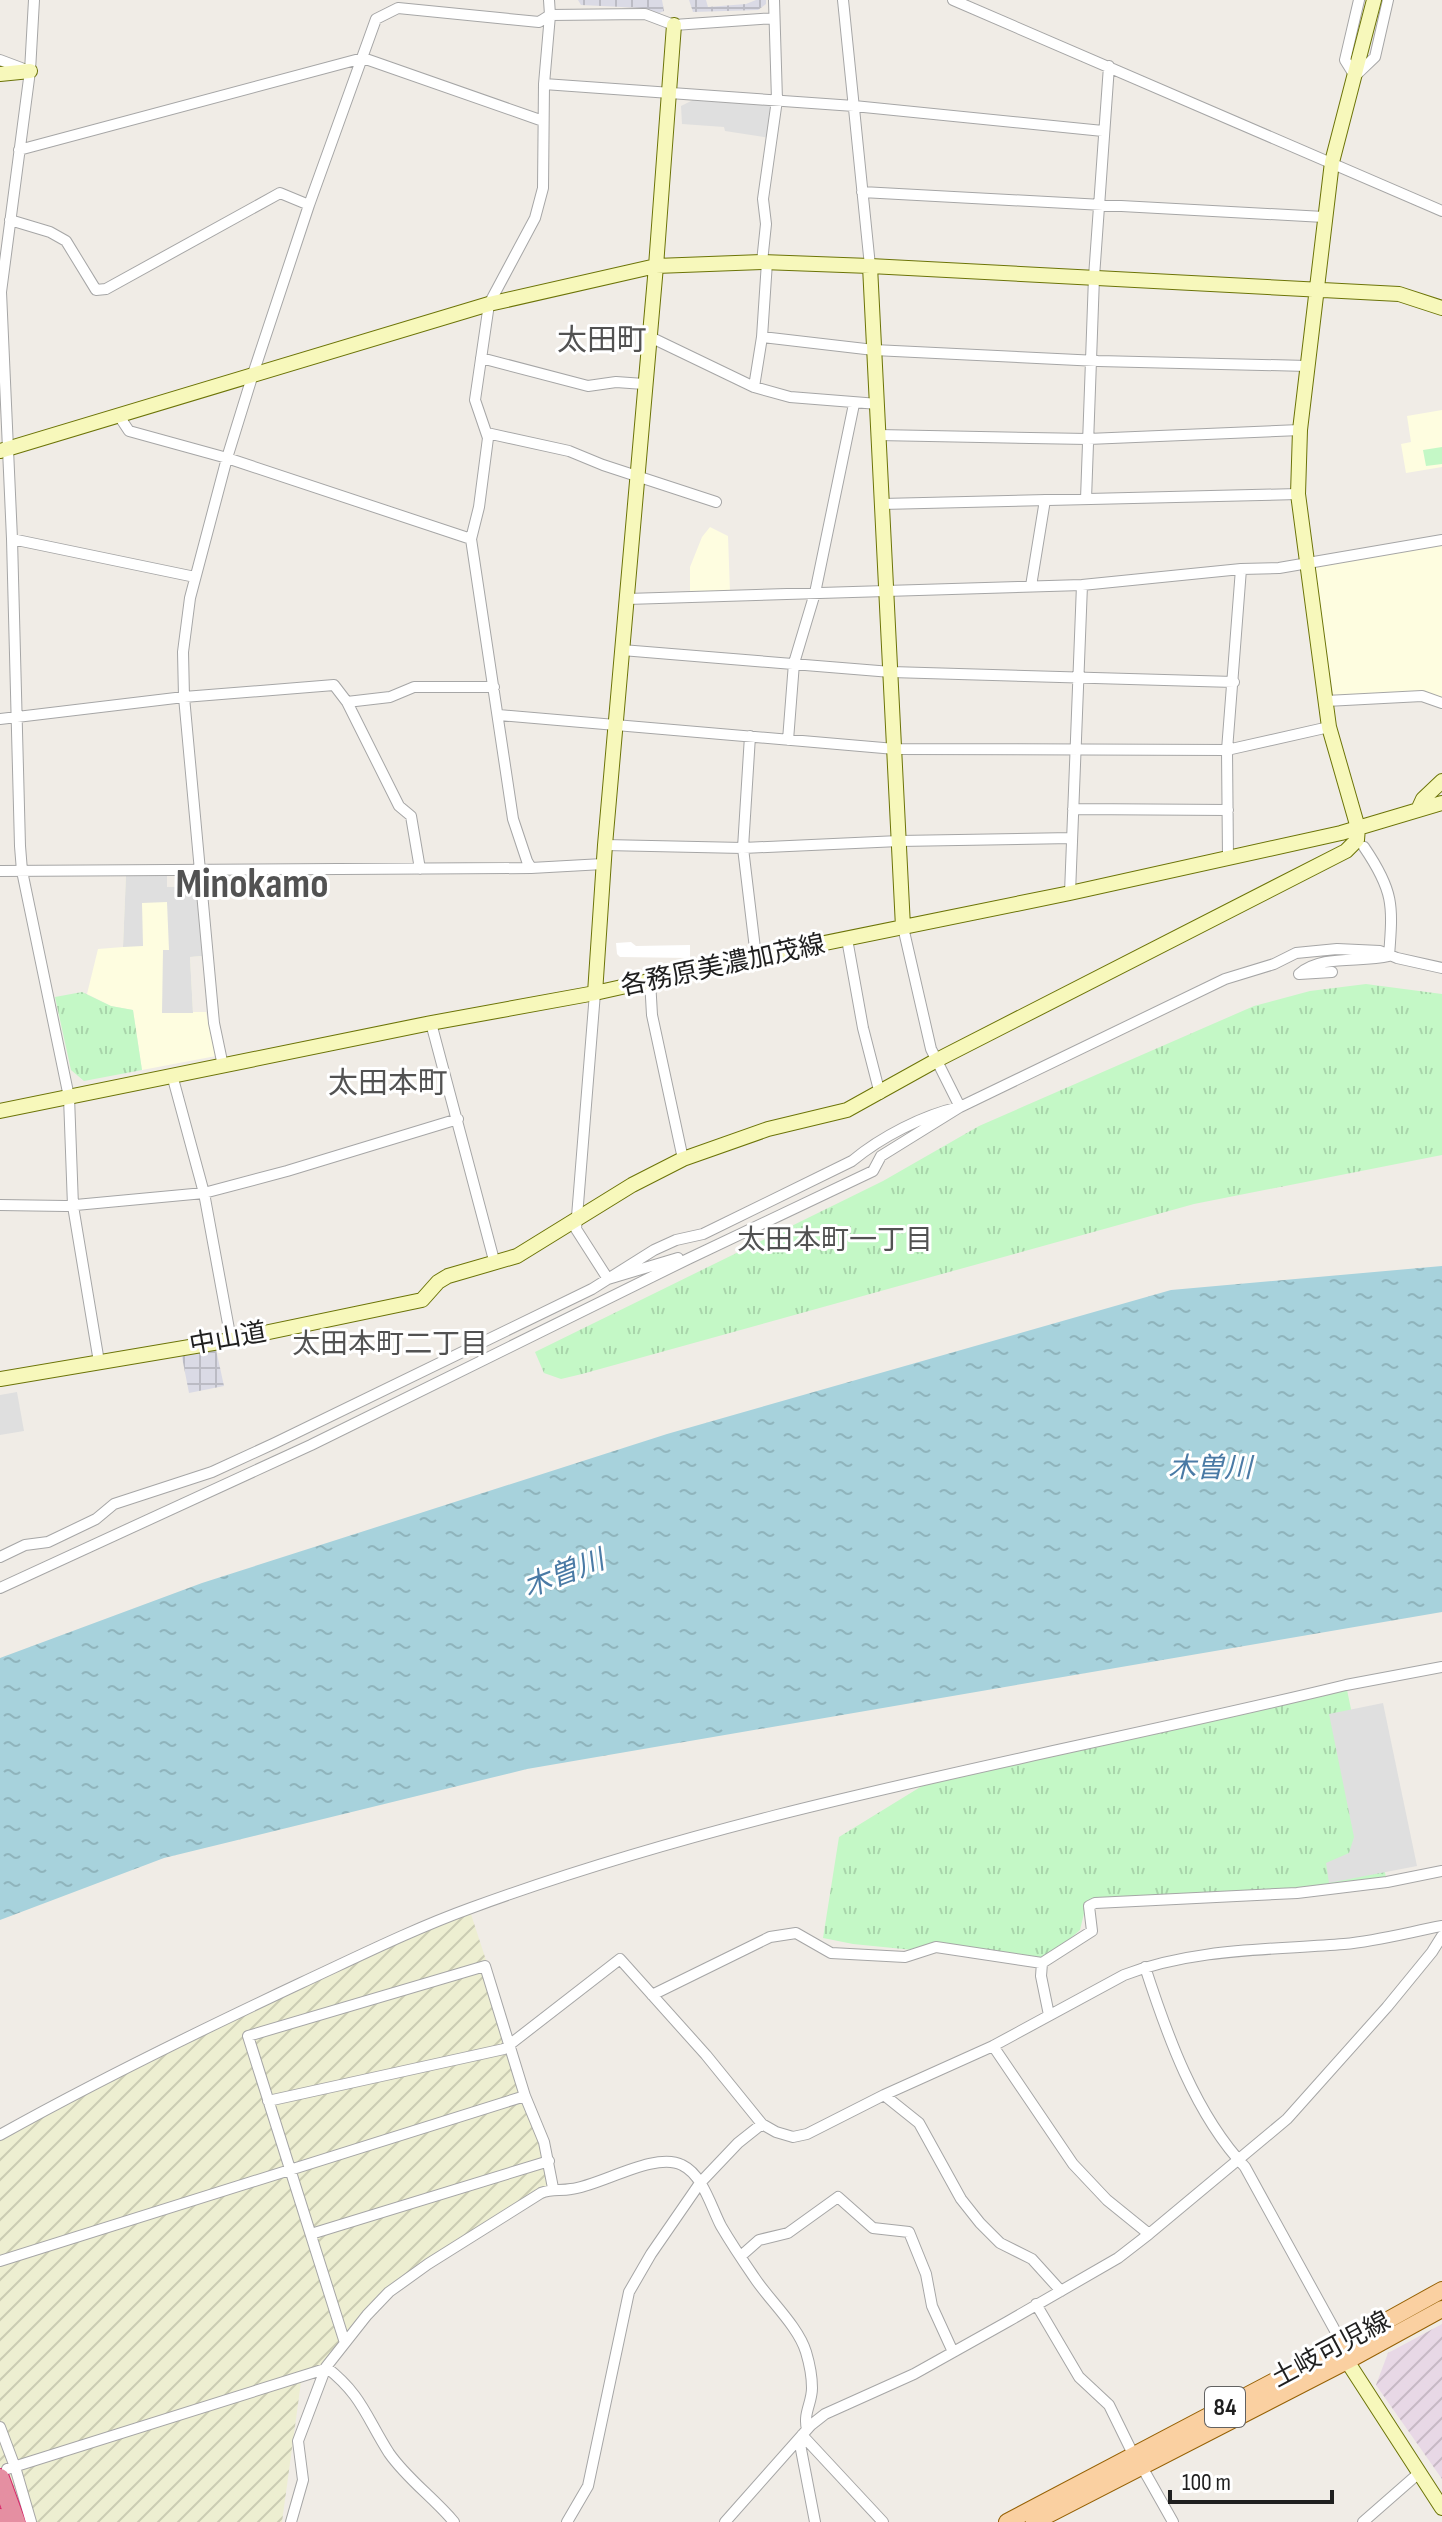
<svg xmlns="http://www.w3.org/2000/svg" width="1442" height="2522" font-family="'Sofia Sans Condensed','Noto Sans JP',sans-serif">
<defs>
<pattern id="industrial-furrows" width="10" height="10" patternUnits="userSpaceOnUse" patternTransform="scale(2)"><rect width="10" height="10" fill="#e8d8e6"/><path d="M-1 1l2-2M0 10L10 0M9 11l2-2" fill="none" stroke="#c7b9c5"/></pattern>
<pattern id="farmland-furrows" width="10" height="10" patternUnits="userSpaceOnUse" patternTransform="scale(2)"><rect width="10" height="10" fill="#edeed1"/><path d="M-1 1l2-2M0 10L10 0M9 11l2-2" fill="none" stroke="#cbccb3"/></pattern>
<pattern id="park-tufts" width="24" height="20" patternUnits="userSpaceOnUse" patternTransform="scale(2)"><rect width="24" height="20" fill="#c4f8c6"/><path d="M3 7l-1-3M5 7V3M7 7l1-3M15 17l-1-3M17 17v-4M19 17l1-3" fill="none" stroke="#a8d4aa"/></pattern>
<pattern id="plaza-grid" width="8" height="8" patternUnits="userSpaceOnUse" patternTransform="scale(2)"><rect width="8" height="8" fill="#dadae5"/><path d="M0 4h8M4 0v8" fill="none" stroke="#bbbbc4"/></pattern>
<pattern id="water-ripples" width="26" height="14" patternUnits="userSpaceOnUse" patternTransform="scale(2)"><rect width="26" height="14" fill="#a7d2dc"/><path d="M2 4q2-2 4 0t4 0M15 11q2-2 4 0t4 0" fill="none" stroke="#8fb4bc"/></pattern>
</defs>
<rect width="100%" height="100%" fill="#f0ece6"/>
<path fill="url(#industrial-furrows)" d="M 1442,2324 L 1442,2479 L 1376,2385 L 1388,2353 Z"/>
<path fill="#fefde0" d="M 1442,410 L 1442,467 L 1406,473 L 1401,444 L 1411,442 L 1407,416 Z
M 710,527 L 728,536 L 730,592 L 690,592 L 690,567 L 702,537 Z
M 1442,543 L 1442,697 L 1339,697 L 1333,694 L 1315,569 L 1317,566 Z
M 126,874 L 167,887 L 198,886 L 202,956 L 190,957 L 193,1012 L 206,1012 L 216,1056 L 142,1070 L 133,1010 L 111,1006 L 87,994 L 98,949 L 123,947 Z"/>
<path fill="url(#farmland-furrows)" d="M 469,1908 L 528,2089 L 553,2188 L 389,2292 L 326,2367 L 301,2382 L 282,2522 L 0,2522 L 0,2135 L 50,2107 Z"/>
<path fill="url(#park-tufts)" d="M 1442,447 L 1442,464 L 1426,466 L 1423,450 Z
M 1366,984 L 1442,994 L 1442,1155 L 1194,1204 L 582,1374 L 561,1379 L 544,1373 L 535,1352 L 883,1181 L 979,1126 L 1254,1006 L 1310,991 Z
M 82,992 L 111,1006 L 133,1010 L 142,1070 L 84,1081 L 71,1070 L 55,997 Z
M 1346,1685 L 1387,1882 L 1087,1901 L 1080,1930 L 1042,1963 L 853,1944 L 823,1938 L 839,1837 L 935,1778 Z"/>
<path fill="#dfdfdf" d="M 693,100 L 770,105 L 773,108 L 770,138 L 725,131 L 724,127 L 682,124 L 681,106 Z
M 126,874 L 167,874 L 167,887 L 198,886 L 202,956 L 190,957 L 193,1013 L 162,1013 L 163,950 L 169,950 L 167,902 L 142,903 L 143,946 L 123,947 Z
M 17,1392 L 24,1431 L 0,1435 L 0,1395 Z
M 1383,1703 L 1417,1866 L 1329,1883 L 1326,1863 L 1349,1853 L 1354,1837 L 1329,1714 Z"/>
<path fill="url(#plaza-grid)" d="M 578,0 L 662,0 L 664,11 L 659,13 L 642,8 L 581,5 Z
M 689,0 L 706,0 L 708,7 L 746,4 L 756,0 L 766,0 L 766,4 L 758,10 L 693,12 Z
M 215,1345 L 224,1386 L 189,1393 L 181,1352 Z"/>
<path fill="url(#water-ripples)" d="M 1442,1266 L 1442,1612 L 527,1769 L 164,1858 L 0,1920 L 0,1658 L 202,1583 L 667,1434 L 1171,1290 Z"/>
<path fill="#fff" d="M 631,942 L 636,946 L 690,945 L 690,958 L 620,957 L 617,954 L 616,943 Z"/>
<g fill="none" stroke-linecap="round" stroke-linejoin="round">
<g stroke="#a6a6a6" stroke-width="12">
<path id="street" d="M 34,0 L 30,71 L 1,292 L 12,539 L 20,846 L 22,871 L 69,1097 L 73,1206 L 99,1362
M 549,0 L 550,15 L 645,14 L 674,25 L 774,18
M 843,0 L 870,266
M 953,0 L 1442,211
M 1359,0 L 1345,60 L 1355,76 L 1375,57 L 1388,0
M 0,60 L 24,69
M 544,84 L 854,106 L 1103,131
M 19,150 L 363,58 L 543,121
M 862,192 L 1324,217
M 10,220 L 50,232 L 66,241 L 96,290 L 106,289 L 280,193 L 309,205
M 762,262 L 766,224 L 763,199 L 777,100 L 774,0
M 648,336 L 754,387 L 790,397 L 878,404
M 762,337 L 874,350 L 1098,361 L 1307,366
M 481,358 L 588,386 L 616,382 L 644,384
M 754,387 L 762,337 L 767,262
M 119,416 L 129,431 L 227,458 L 471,539
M 487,433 L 569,451 L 603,465 L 716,502
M 878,435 L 1088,439 L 1300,430
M 1086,499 L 1094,277 L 1109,66
M 882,504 L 1298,494
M 12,539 L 195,577
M 1031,586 L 1045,500
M 627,599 L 1082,585 L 1241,569 L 1279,568 L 1442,540
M 622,650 L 891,672 L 1234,682
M 1326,701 L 1422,696 L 1442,703
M 347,702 L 390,697 L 414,687 L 494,687
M 499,715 L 895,749 L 1227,750 L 1329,727
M 0,719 L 184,697 L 334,685 L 347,702 L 399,806 L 411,816 L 420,869
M 750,736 L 743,848 L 756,957
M 788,740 L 794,663 L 815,593 L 854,404
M 1073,809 L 1228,810
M 605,845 L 743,848 L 899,841 L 1072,838
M 1228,858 L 1227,750 L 1241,569
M 531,868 L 527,861 L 513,819 L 471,539 L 479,507 L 488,438 L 475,400 L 489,304 L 535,218 L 543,188 L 544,84 L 550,15
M 0,871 L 531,868 L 603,864
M 1070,893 L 1082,585
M 847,939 L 863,1028 L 880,1094
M 1299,974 C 1322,954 1360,963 1389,956 C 1393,905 1394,891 1364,847
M 1299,974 L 1332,972
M 650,980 L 652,1015 L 683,1159
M 595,993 L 576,1229 L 608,1279 L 678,1258
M 431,1023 L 495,1264
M 223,1066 L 214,1023 L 184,697 L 183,652 L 190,598 L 227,458 L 253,374 L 309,205 L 376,19 L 398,8 L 539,22 L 550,15
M 172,1075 L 204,1193 L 231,1340
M 0,1205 L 65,1206 L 204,1193 L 287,1171 L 458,1119
M 0,1557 L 25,1545 L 48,1542 L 96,1519 L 114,1504 L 212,1472 L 275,1443 L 592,1289 L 654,1250 L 676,1240 L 703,1234 L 852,1161 C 881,1137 923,1115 960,1107 L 1225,979 L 1274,964 L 1296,953 L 1337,949 L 1380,951 L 1397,958 L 1442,968
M 0,1588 L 311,1445 L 688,1259 L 873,1171 L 881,1156 L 960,1107 L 931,1049 L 903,927
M 1145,1967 C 1167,2035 1195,2114 1245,2167 L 1343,2345
M 652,1995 L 770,1937 L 796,1933 L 831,1953 L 905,1957 L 936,1947 L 1042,1963
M 1049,2015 L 1041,1976 L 1042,1963 L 1092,1931 L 1089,1906 L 1095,1903 L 1297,1893 L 1387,1882 L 1442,1871
M 993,2046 L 1073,2164 L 1107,2200 L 1149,2234
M 884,2095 L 919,2123 L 961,2199 L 980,2223 L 1000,2243 L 1032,2259 L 1061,2291
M 268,2101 L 504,2049 L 620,1959 L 706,2055 L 762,2124 L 776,2132 L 793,2137 L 807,2134 L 884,2095 L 993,2046 L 1124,1975 C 1194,1948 1270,1950 1344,1944 C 1377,1941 1410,1932 1442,1926
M 0,2135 C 98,2080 199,2031 301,1983 C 357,1957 413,1929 471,1908 C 754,1804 1054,1756 1346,1685 L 1442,1667
M 311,2234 L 549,2161
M 742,2255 L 759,2240 L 788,2233 L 838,2197 L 873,2228 L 909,2232 L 926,2274 L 932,2306 L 953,2352
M 0,2261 L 525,2096
M 1036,2304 L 1079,2377 L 1109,2405 L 1134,2456
M 345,2343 L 248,2036 L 485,1966 L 525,2096 L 544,2142 L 553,2188
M 326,2367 C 362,2395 366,2417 389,2453 C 407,2479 434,2498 454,2522
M 0,2427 L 15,2467 L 31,2522
M 802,2435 L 883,2522
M 799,2439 L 815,2522
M 1142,2467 L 1173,2522
M 7,2469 L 325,2369
M 291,2522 L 303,2480 L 298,2441 L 326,2367 L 367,2315 L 389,2292 L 428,2264 L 541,2193 C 552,2189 560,2191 571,2189 C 600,2186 655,2151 682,2165 C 703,2175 711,2207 721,2226 C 731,2243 743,2261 754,2277 C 769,2300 798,2326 806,2352 C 809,2362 812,2377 812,2388 C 812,2403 803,2413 807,2429
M 567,2522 L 588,2486 L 629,2292 L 651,2254 L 700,2183 L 738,2143 L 762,2124
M 725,2522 L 811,2425 L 825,2414 L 914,2374 L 1007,2322 L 1118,2258 L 1149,2234 L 1287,2119 L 1387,2007 L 1432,1952 L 1442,1936
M 1363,2522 L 1419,2473"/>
</g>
<g stroke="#6c7408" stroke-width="16">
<path id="secondary" d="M 0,74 L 30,71
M 870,266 L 903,927
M 0,451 L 489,304 L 656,266 L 762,262 L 870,266 L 1399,294 L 1442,308
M 1418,810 L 1423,799 L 1442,781
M 595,993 L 605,845 L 656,266 L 674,25
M 0,1111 L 431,1023 L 595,993 L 756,957 L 1070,893 L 1341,833 L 1442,803
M 0,1379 L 231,1340 L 422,1300 L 438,1282 L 448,1276 L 517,1256 L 632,1185 L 683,1159 L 768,1129 L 847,1110 L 937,1060 L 1346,851 L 1357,840 L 1358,828 L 1329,727 L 1298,494 L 1300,430 L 1332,162 L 1374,0
M 1345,2353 L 1347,2361 L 1442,2508"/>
</g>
<g stroke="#966104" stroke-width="18">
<path id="primary" d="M 1007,2522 L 1343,2345 L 1442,2290
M 1034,2522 L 1347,2361 L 1442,2309"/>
</g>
<g stroke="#d7296b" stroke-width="20">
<path id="highway" d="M 0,2478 L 16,2522
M 0,2518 L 1,2522"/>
</g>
<use href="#street" stroke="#fff" stroke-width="10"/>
<use href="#secondary" stroke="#f7f8bb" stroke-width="14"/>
<use href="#primary" stroke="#fad0a1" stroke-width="16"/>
<use href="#highway" stroke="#e58fa2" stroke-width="18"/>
</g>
<g text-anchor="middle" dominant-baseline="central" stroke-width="6" stroke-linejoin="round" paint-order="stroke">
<rect fill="#fff" stroke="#626262" stroke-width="2" x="1205" y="2387" width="40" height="40" rx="6"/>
<g font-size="24" font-weight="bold" fill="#1f1f1f">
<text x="1225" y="2407">84</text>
</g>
<g font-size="26" fill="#1f1f1f" stroke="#fff">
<text transform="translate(723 966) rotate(-12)">各務原美濃加茂線</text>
<text transform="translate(228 1339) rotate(-10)">中山道</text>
<text transform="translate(1331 2350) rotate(-28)">土岐可児線</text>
</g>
<g font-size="28" fill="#525252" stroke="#fff">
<text x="835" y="1240">太田本町一丁目</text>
<text x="390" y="1344">太田本町二丁目</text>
</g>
<g font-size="28" font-style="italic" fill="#4a7aa5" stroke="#fff">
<text x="1210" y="1468">木曽川</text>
<text transform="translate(564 1574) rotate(-21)">木曽川</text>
</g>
<g font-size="30" fill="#525252" stroke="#fff">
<text x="602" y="341">太田町</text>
<text x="388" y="1084">太田本町</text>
</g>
<g font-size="42" font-weight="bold" fill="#525252" stroke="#fff">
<text x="252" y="884">Minokamo</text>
</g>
</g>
<path d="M1170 2490v12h162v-12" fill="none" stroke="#1f1f1f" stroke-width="4"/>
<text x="1182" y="2490" font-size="24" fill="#1f1f1f" stroke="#ffffff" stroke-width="6" paint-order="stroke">100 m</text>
</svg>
